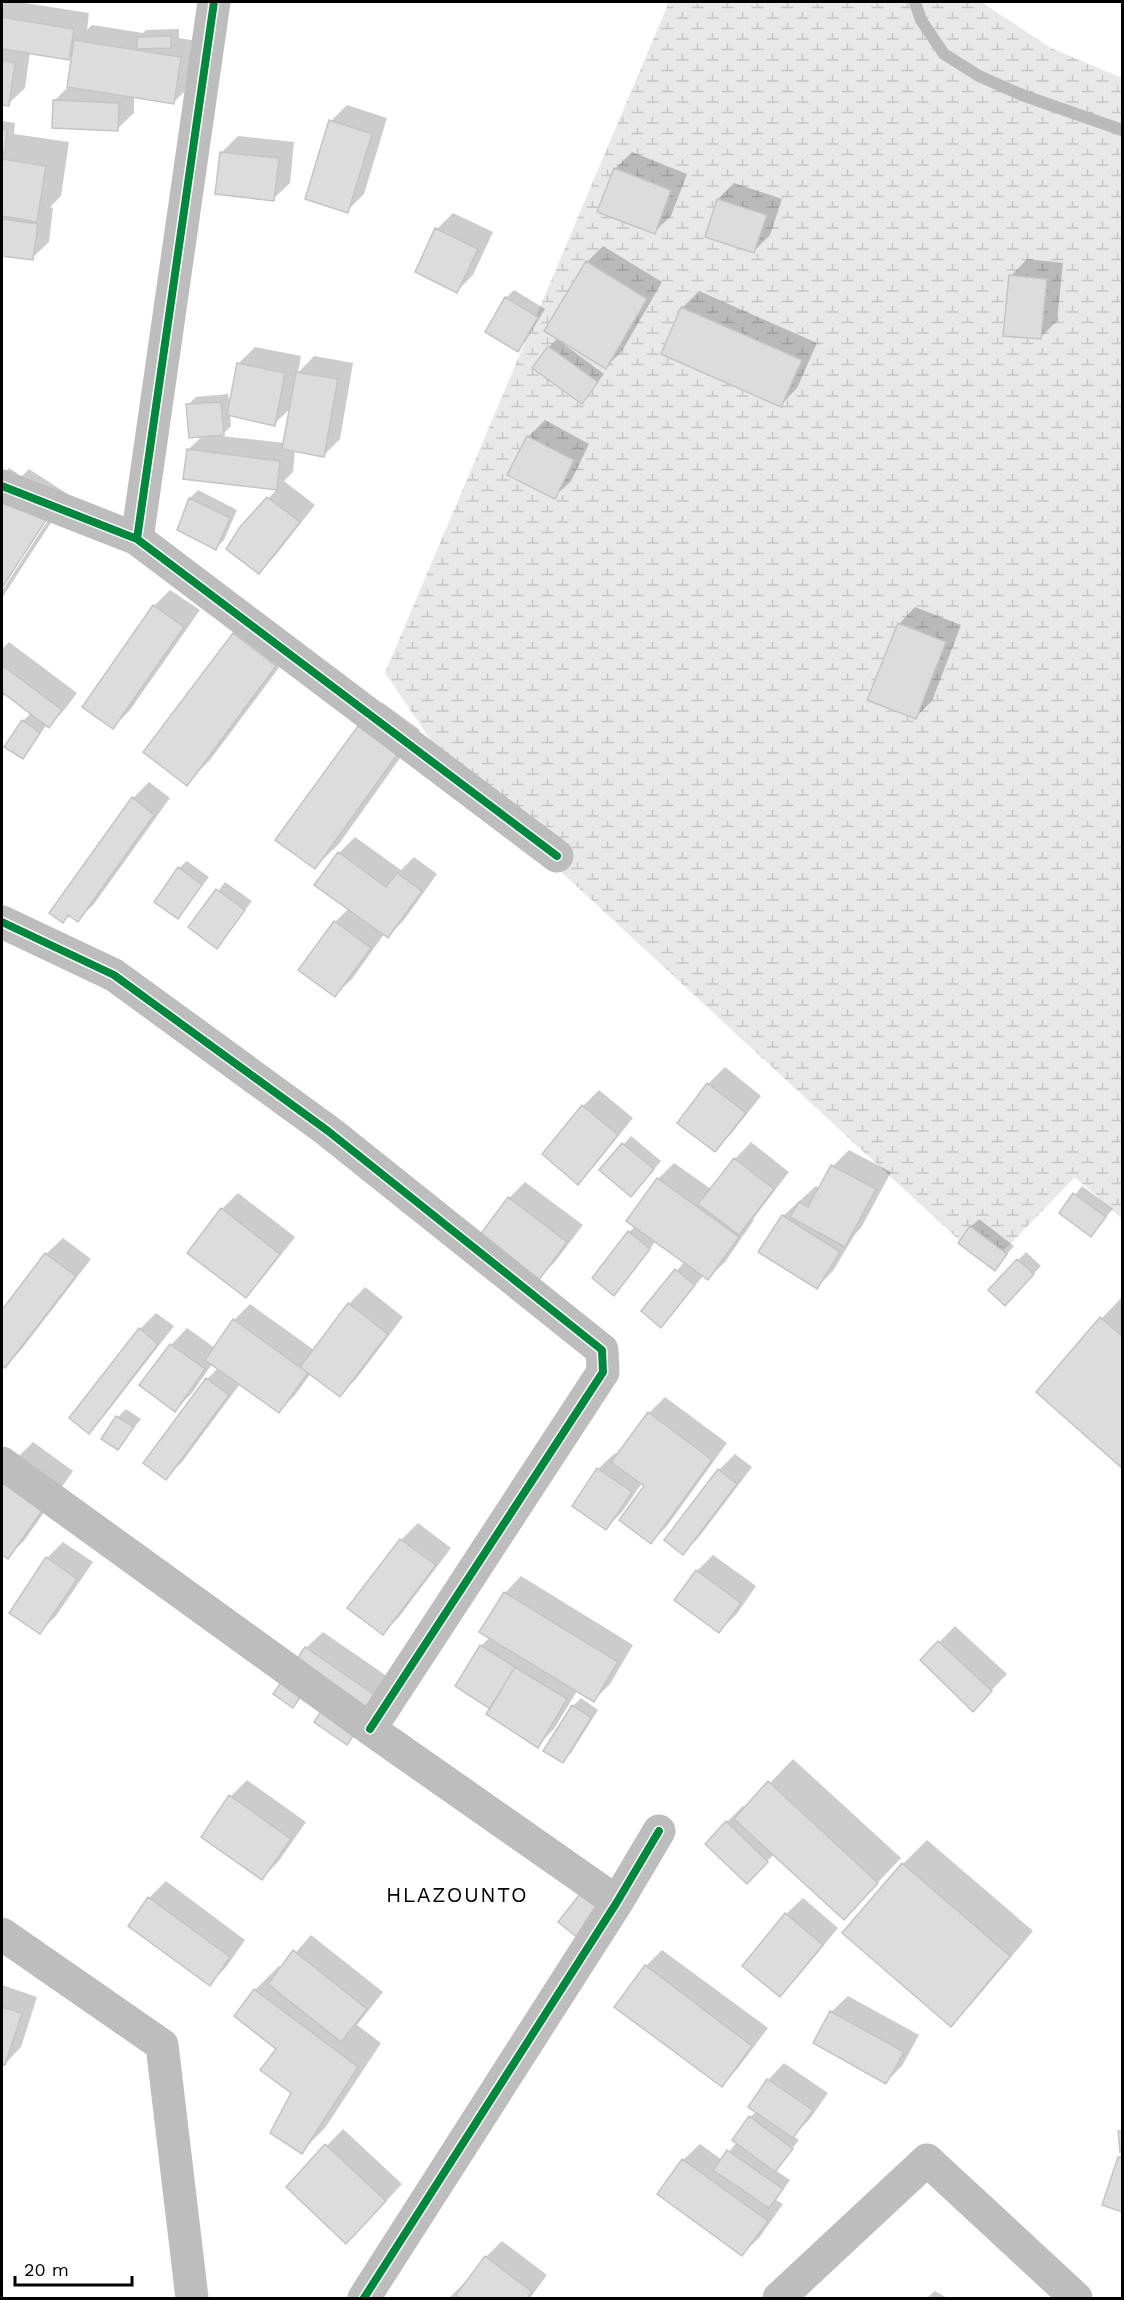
<svg xmlns="http://www.w3.org/2000/svg" width="1124" height="2300" font-family="'Work Sans',sans-serif">
<defs>
<pattern id="wetland-marsh" width="20" height="14" patternUnits="userSpaceOnUse" patternTransform="scale(1.5)"><rect width="20" height="14" fill="#e8e8e8"/><path d="M1 5h8M5 5V1M11 12h8M15 12V8" fill="none" stroke="#c5c5c5"/></pattern>
</defs>
<rect width="100%" height="100%" fill="#fff"/>
<path fill="url(#wetland-marsh)" d="M 669,2 L 981,2 L 1051,48 L 1122,78 L 1122,1219 L 1075,1177 L 988,1267 L 452,771 L 385,673 Z"/>
<path fill="#0003" fill-rule="evenodd" d="M 5,2 L 19,2 L 89,13 L 87,30 L 92,25 L 143,33 L 146,30 L 179,29 L 179,38 L 197,41 L 190,86 L 173,103 L 134,96 L 134,113 L 117,129 L 54,101 L 69,86 L 74,53 L 69,58 L 30,52 L 25,88 L 8,104 L 2,103 L 2,5 Z
M 347,105 L 387,118 L 364,194 L 347,211 L 331,121 Z
M 2,121 L 15,123 L 14,134 L 69,142 L 61,196 L 50,207 L 53,208 L 49,242 L 32,258 L 2,254 Z
M 238,136 L 294,142 L 290,183 L 273,199 L 222,152 Z
M 632,152 L 687,174 L 671,216 L 654,232 L 599,211 L 616,168 Z
M 734,183 L 782,199 L 770,235 L 754,251 L 718,199 Z
M 453,213 L 493,232 L 473,275 L 457,291 L 437,229 Z
M 603,246 L 662,282 L 622,351 L 606,367 L 567,343 L 565,345 L 604,374 L 582,402 L 549,347 L 558,338 L 587,262 Z
M 1027,259 L 1063,263 L 1057,321 L 1040,338 L 1011,276 Z
M 514,290 L 545,309 L 525,342 L 517,350 L 506,298 Z
M 699,291 L 817,343 L 797,388 L 781,405 L 682,308 Z
M 255,347 L 301,356 L 298,373 L 314,356 L 353,363 L 340,439 L 324,455 L 295,450 L 293,472 L 284,481 L 315,505 L 275,556 L 259,572 L 242,528 L 277,489 L 188,450 L 203,435 L 188,405 L 196,397 L 228,394 L 230,406 L 239,363 ZM 292,407 L 285,443 L 221,436 L 231,426 L 230,414 L 274,424 Z
M 545,420 L 589,444 L 571,481 L 554,497 L 528,437 Z
M 9,468 L 17,473 L 3,493 L 4,494 L 29,469 L 69,495 L 2,598 L 2,591 L 52,514 L 49,513 L 2,585 L 2,475 Z
M 198,490 L 237,510 L 224,540 L 216,548 L 179,529 L 190,498 Z
M 170,590 L 200,610 L 130,710 L 113,727 L 154,606 Z
M 915,607 L 961,625 L 932,701 L 915,718 L 899,624 Z
M 258,610 L 299,641 L 210,760 L 186,784 L 234,634 Z
M 9,642 L 77,693 L 65,709 L 49,726 L 47,724 L 30,749 L 22,757 L 23,721 L 31,713 L 5,693 L 2,699 L 2,649 Z
M 383,703 L 420,730 L 339,844 L 315,867 L 359,727 Z
M 149,782 L 170,798 L 94,904 L 77,920 L 70,914 L 63,921 L 133,798 Z
M 355,837 L 401,870 L 414,857 L 437,874 L 404,920 L 388,936 L 384,934 L 352,979 L 335,995 L 335,922 L 349,908 L 339,853 Z
M 187,861 L 209,877 L 178,917 L 179,868 Z
M 225,882 L 252,901 L 217,947 L 191,927 Z
M 725,1067 L 761,1096 L 731,1134 L 715,1150 L 679,1123 L 708,1084 Z
M 599,1090 L 633,1118 L 594,1166 L 578,1183 L 583,1106 Z
M 631,1136 L 661,1161 L 639,1187 L 601,1170 Z
M 751,1142 L 789,1172 L 753,1219 L 754,1220 L 725,1262 L 708,1278 L 704,1275 L 661,1326 L 643,1311 L 685,1261 L 656,1241 L 614,1294 L 629,1232 L 636,1226 L 658,1179 L 674,1163 L 711,1189 L 735,1159 Z
M 849,1150 L 891,1172 L 861,1228 L 855,1234 L 833,1271 L 817,1287 L 783,1216 L 816,1186 L 820,1189 L 833,1166 Z
M 525,1182 L 583,1225 L 554,1263 L 537,1279 L 509,1198 Z
M 1082,1186 L 1113,1209 L 1091,1235 L 1061,1213 Z
M 238,1193 L 295,1237 L 262,1279 L 246,1296 L 222,1209 Z
M 979,1219 L 1014,1246 L 994,1269 L 971,1227 Z
M 63,1238 L 91,1259 L 21,1350 L 5,1366 L 2,1363 L 2,1312 L 46,1254 Z
M 1026,1252 L 1041,1266 L 1013,1296 L 990,1290 Z
M 365,1287 L 403,1317 L 356,1379 L 340,1395 L 311,1373 L 295,1395 L 279,1411 L 240,1384 L 182,1462 L 165,1478 L 207,1379 L 218,1368 L 212,1364 L 192,1393 L 175,1410 L 171,1345 L 187,1328 L 215,1348 L 234,1320 L 250,1304 L 314,1350 L 349,1304 Z
M 1122,1297 L 1122,1466 L 1038,1392 L 1102,1318 Z
M 156,1313 L 174,1326 L 105,1415 L 89,1432 L 140,1329 Z
M 665,1397 L 727,1443 L 667,1526 L 651,1542 L 646,1486 L 642,1483 L 622,1512 L 606,1528 L 598,1469 L 615,1453 L 618,1456 L 649,1413 Z
M 126,1409 L 141,1419 L 118,1448 L 103,1439 L 118,1417 Z
M 33,1442 L 73,1471 L 24,1541 L 7,1557 L 2,1553 L 2,1480 L 17,1458 Z
M 735,1454 L 752,1467 L 699,1537 L 683,1553 L 719,1470 Z
M 418,1523 L 451,1548 L 399,1617 L 383,1633 L 350,1608 L 401,1540 Z
M 63,1542 L 93,1562 L 56,1616 L 40,1632 L 47,1558 Z
M 713,1555 L 756,1586 L 736,1615 L 719,1631 L 697,1571 Z
M 521,1576 L 633,1645 L 610,1684 L 593,1701 L 577,1691 L 554,1729 L 537,1746 L 492,1708 L 457,1686 L 482,1645 L 490,1637 L 505,1593 Z
M 955,1626 L 1007,1674 L 989,1693 L 922,1660 Z
M 323,1632 L 394,1681 L 363,1727 L 347,1743 L 329,1702 L 310,1688 L 293,1706 L 306,1648 Z
M 581,1698 L 598,1710 L 571,1753 L 563,1761 L 573,1706 Z
M 793,1759 L 901,1858 L 867,1894 L 774,1854 L 747,1882 L 727,1822 L 743,1806 L 746,1808 Z
M 247,1780 L 306,1822 L 278,1862 L 262,1878 L 203,1836 L 231,1796 Z
M 927,1840 L 1033,1931 L 974,2001 L 951,2025 L 844,1933 L 903,1864 Z
M 166,1881 L 245,1940 L 226,1967 L 210,1984 L 130,1925 L 149,1898 Z
M 803,1898 L 838,1928 L 796,1979 L 780,1995 L 744,1965 L 786,1914 Z
M 311,1935 L 383,1992 L 357,2025 L 381,2043 L 325,2128 L 301,2152 L 293,2093 L 278,2048 L 236,2016 L 255,1990 L 279,1966 L 282,1968 Z
M 662,1950 L 768,2028 L 738,2068 L 722,2085 L 646,1966 Z
M 2,1985 L 37,1997 L 21,2047 L 5,2064 L 2,2062 Z
M 848,1996 L 919,2035 L 902,2066 L 886,2082 L 831,2012 Z
M 784,2063 L 828,2093 L 809,2120 L 793,2136 L 799,2140 L 775,2170 L 790,2180 L 776,2200 L 783,2204 L 759,2238 L 742,2254 L 683,2160 L 700,2144 L 722,2160 L 737,2142 L 750,2117 L 757,2111 L 750,2106 L 768,2080 Z
M 343,2129 L 402,2184 L 363,2226 L 288,2186 Z
M 1122,2154 L 1122,2210 L 1104,2204 L 1119,2157 Z
M 502,2241 L 547,2275 L 530,2298 L 449,2298 L 466,2281 L 468,2282 L 486,2257 Z
M 935,2291 L 947,2298 L 927,2298 Z"/>
<g fill="none" stroke-linecap="round" stroke-linejoin="round">
<path stroke="#bababa" stroke-width="12" d="M 915,2 L 921,20 L 944,54 L 979,76 L 1022,95 L 1122,130"/>
</g>
<path fill="#dcdcdc" stroke="#c4c4c4" stroke-width="1.5" d="M 2,17 L 74,29 L 69,60 L 2,49 Z
M 171,36 L 171,48 L 137,49 L 137,37 Z
M 74,40 L 181,57 L 174,104 L 67,87 Z
M 2,60 L 15,63 L 9,106 L 2,105 Z
M 53,100 L 119,103 L 118,131 L 52,128 Z
M 329,120 L 372,134 L 348,213 L 305,199 Z
M 2,129 L 7,130 L 5,152 L 2,152 Z
M 220,152 L 279,158 L 274,201 L 215,194 Z
M 2,159 L 46,166 L 37,222 L 2,216 Z
M 614,168 L 671,190 L 655,234 L 597,212 Z
M 717,199 L 767,215 L 754,253 L 705,237 Z
M 2,219 L 38,224 L 33,260 L 2,256 Z
M 435,228 L 478,249 L 457,293 L 415,272 Z
M 586,261 L 647,299 L 606,369 L 544,331 Z
M 1009,275 L 1047,279 L 1041,339 L 1003,336 Z
M 505,297 L 538,317 L 518,352 L 485,332 Z
M 681,307 L 802,360 L 781,407 L 661,354 Z
M 548,346 L 598,382 L 582,404 L 532,368 Z
M 237,363 L 285,373 L 275,426 L 227,415 Z
M 296,372 L 338,379 L 324,457 L 282,449 Z
M 221,402 L 224,435 L 189,438 L 186,404 Z
M 527,436 L 574,460 L 555,499 L 507,475 Z
M 187,449 L 280,461 L 277,490 L 183,479 Z
M 2,496 L 46,520 L 2,588 Z
M 267,497 L 300,522 L 259,574 L 226,549 L 240,527 Z
M 189,498 L 230,518 L 216,550 L 177,530 Z
M 153,605 L 184,627 L 113,729 L 82,707 Z
M 898,623 L 946,642 L 916,719 L 867,700 Z
M 233,633 L 276,666 L 187,786 L 143,752 Z
M 2,665 L 62,710 L 49,728 L 3,693 L 2,695 Z
M 22,720 L 40,733 L 23,759 L 4,747 Z
M 358,726 L 397,755 L 315,869 L 275,840 Z
M 132,797 L 154,815 L 78,922 L 68,915 L 63,923 L 49,913 Z
M 338,852 L 386,887 L 397,873 L 422,891 L 388,938 L 314,885 Z
M 178,867 L 202,885 L 178,919 L 154,902 Z
M 216,889 L 245,910 L 217,949 L 188,927 Z
M 334,921 L 371,948 L 335,997 L 298,970 Z
M 707,1083 L 746,1113 L 715,1152 L 677,1123 Z
M 582,1105 L 618,1135 L 578,1185 L 542,1154 Z
M 622,1143 L 654,1169 L 631,1197 L 599,1170 Z
M 734,1158 L 774,1189 L 739,1235 L 698,1204 Z
M 831,1165 L 876,1189 L 845,1247 L 790,1217 L 799,1202 L 808,1207 Z
M 657,1178 L 739,1237 L 708,1280 L 626,1221 Z
M 1073,1193 L 1106,1217 L 1091,1237 L 1059,1213 Z
M 508,1197 L 567,1242 L 538,1281 L 479,1236 Z
M 221,1208 L 280,1254 L 246,1298 L 187,1253 Z
M 782,1215 L 840,1252 L 817,1289 L 758,1252 Z
M 970,1226 L 1007,1254 L 995,1271 L 958,1243 Z
M 628,1231 L 650,1249 L 614,1296 L 592,1278 Z
M 45,1253 L 76,1276 L 5,1368 L 2,1365 L 2,1310 Z
M 1017,1259 L 1034,1274 L 1005,1306 L 988,1290 Z
M 675,1269 L 695,1285 L 661,1328 L 641,1311 Z
M 348,1303 L 388,1334 L 340,1397 L 300,1367 Z
M 1100,1317 L 1122,1336 L 1122,1468 L 1036,1392 Z
M 233,1319 L 308,1373 L 279,1413 L 205,1360 Z
M 139,1328 L 158,1344 L 89,1434 L 69,1418 Z
M 170,1344 L 205,1369 L 175,1412 L 139,1385 Z
M 206,1378 L 229,1395 L 166,1480 L 143,1463 Z
M 648,1412 L 712,1460 L 651,1544 L 619,1520 L 644,1486 L 611,1462 Z
M 116,1416 L 134,1427 L 118,1450 L 101,1439 Z
M 597,1468 L 632,1492 L 606,1530 L 572,1506 Z
M 718,1469 L 737,1484 L 683,1555 L 664,1540 Z
M 2,1477 L 58,1488 L 8,1559 L 2,1555 Z
M 400,1539 L 436,1565 L 383,1635 L 347,1608 Z
M 46,1557 L 77,1579 L 40,1634 L 9,1613 Z
M 696,1570 L 741,1603 L 719,1633 L 674,1600 Z
M 504,1592 L 618,1662 L 594,1702 L 479,1632 Z
M 938,1641 L 992,1691 L 973,1712 L 920,1660 Z
M 480,1645 L 515,1667 L 490,1709 L 455,1686 Z
M 305,1647 L 379,1698 L 347,1745 L 314,1722 L 327,1702 L 306,1688 L 293,1708 L 273,1694 Z
M 515,1667 L 567,1699 L 538,1748 L 486,1714 Z
M 572,1705 L 591,1718 L 563,1763 L 543,1751 Z
M 768,1781 L 878,1883 L 844,1920 L 734,1819 Z
M 229,1795 L 291,1839 L 262,1880 L 201,1837 Z
M 726,1821 L 768,1862 L 747,1884 L 705,1844 Z
M 902,1863 L 1010,1956 L 951,2027 L 842,1933 Z
M 580,1894 L 606,1915 L 584,1943 L 558,1922 Z
M 148,1897 L 230,1957 L 210,1986 L 128,1926 Z
M 785,1913 L 823,1945 L 780,1997 L 742,1966 Z
M 293,1950 L 367,2009 L 341,2042 L 268,1984 Z
M 645,1965 L 752,2046 L 722,2087 L 614,2007 Z
M 254,1989 L 358,2067 L 302,2154 L 270,2133 L 291,2093 L 260,2070 L 276,2049 L 234,2016 Z
M 2,2007 L 22,2013 L 5,2065 L 2,2064 Z
M 830,2011 L 904,2052 L 886,2084 L 813,2043 Z
M 767,2079 L 813,2110 L 793,2138 L 748,2107 Z
M 749,2116 L 793,2149 L 775,2172 L 732,2140 Z
M 1118,2131 L 1122,2131 L 1122,2152 L 1120,2152 Z
M 325,2144 L 386,2201 L 346,2244 L 286,2187 Z
M 727,2150 L 783,2189 L 769,2208 L 713,2170 Z
M 1118,2157 L 1122,2158 L 1122,2212 L 1102,2205 Z
M 682,2159 L 768,2221 L 742,2256 L 657,2194 Z
M 485,2256 L 532,2292 L 527,2298 L 460,2298 L 456,2295 Z"/>
<g fill="none" stroke-linecap="round" stroke-linejoin="round">
<path stroke="#bdbdbd" stroke-width="33" d="M 2,486 L 137,539 L 557,856
M 137,539 L 214,2
M 2,922 L 114,975 L 328,1131 L 602,1350 L 603,1372 L 370,1729
M 2,1463 L 370,1729 L 617,1902
M 2,1934 L 162,2045 L 192,2298
M 364,2298 L 617,1902 L 659,1831
M 779,2298 L 927,2160 L 1076,2298"/>
<g stroke="#fff" stroke-width="11">
<path id="cycleway" d="M 2,486 L 137,539 L 557,856
M 137,539 L 214,2
M 2,922 L 114,975 L 328,1131 L 602,1350 L 603,1372 L 370,1729
M 364,2298 L 617,1902 L 659,1831"/>
</g>
<use href="#cycleway" stroke="#00873e" stroke-width="8"/>
</g>
<g text-anchor="middle" dominant-baseline="central" stroke-width="4.5" stroke-linejoin="round" paint-order="stroke">
<g font-size="21" letter-spacing="1.5" fill="#000" stroke="#fff">
<text x="457" y="1894">HLAZOUNTO</text>
</g>
</g>
<rect width="1124" height="2300" fill="none" stroke="#000000" stroke-width="6"/>
<path d="M15 2276v9h117v-9" fill="none" stroke="#000000" stroke-width="3"/>
<text x="24" y="2276" font-size="18" fill="#000000" stroke="#ffffff" stroke-width="4.5" paint-order="stroke">20 m</text>
</svg>
